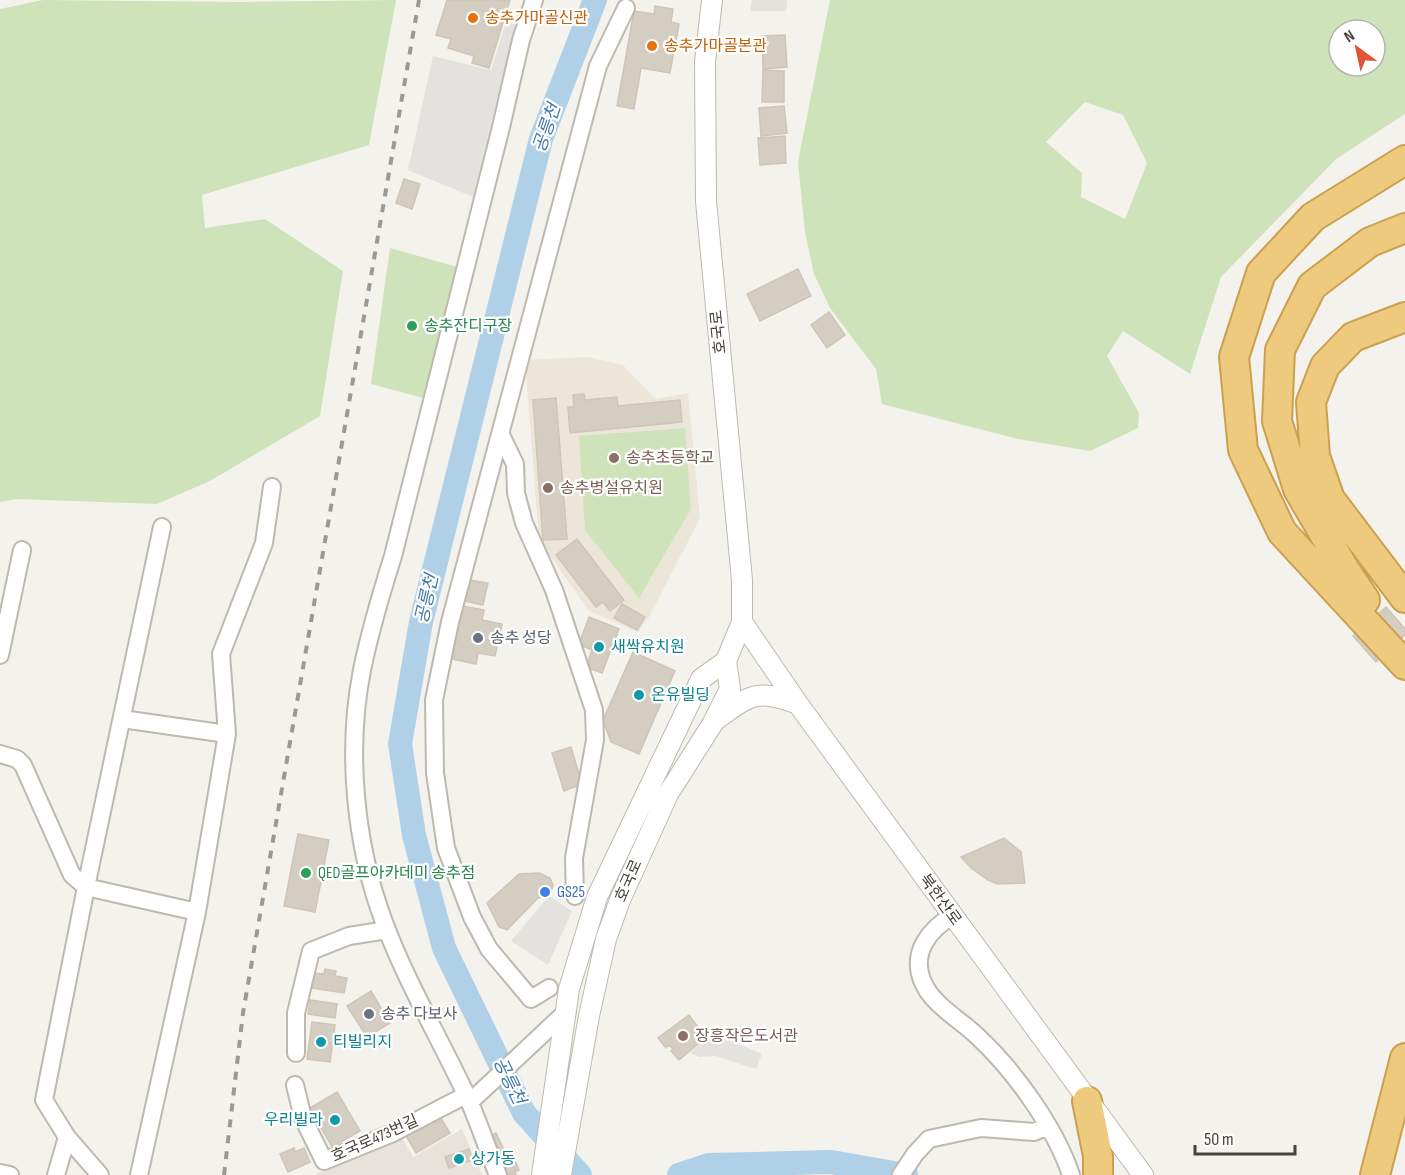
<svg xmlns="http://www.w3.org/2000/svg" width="1405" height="1175" font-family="'Sofia Sans Condensed','Noto Sans KR',sans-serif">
<rect width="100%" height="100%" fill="#f4f2ec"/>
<path fill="#e7e3da" d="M 462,1129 L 482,1175 L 314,1175 L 401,1137 L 413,1157 Z"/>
<path fill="#ebe6d7" d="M 588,357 L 623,365 L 655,399 L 688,393 L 700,518 L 649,617 L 638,632 L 589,611 L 539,540 L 525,360 Z"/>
<path fill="#cfe3ba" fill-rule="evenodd" d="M 43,0 L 239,2 L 396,0 L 369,145 L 202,195 L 205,228 L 265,219 L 343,271 L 320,416 L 210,481 L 157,504 L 16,499 L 0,502 L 0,9 Z
M 830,0 L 1405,0 L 1405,114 L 1336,159 L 1221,277 L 1190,374 L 1123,331 L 1107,356 L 1139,413 L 1138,428 L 1090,451 L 1018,439 L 882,404 L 876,369 L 830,308 L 814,274 L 805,233 L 798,162 ZM 1339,30 L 1375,30 L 1375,66 L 1339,66 ZM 1085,102 L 1123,115 L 1147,163 L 1125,219 L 1081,197 L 1082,173 L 1046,142 Z
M 390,248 L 461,268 L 427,399 L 371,384 Z
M 685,428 L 691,509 L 639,598 L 585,530 L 579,436 Z"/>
<path fill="#e3e2df" d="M 752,0 L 787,0 L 786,11 L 750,11 Z
M 506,22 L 519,26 L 503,75 L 473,197 L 408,170 L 433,56 L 491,70 Z
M 549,896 L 572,911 L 548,965 L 511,941 Z
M 714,1030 L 722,1037 L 762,1054 L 756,1069 L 715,1056 L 699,1057 L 690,1053 Z"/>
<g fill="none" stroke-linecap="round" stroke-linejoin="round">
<path stroke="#b0d0e8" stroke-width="24" d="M 580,1175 L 524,1113 L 444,948 L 414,835 L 400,744 L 421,622 L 541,139 L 595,0
M 679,1175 L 709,1165 L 831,1162 L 906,1175"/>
</g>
<path fill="#d4cec2" stroke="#cec5b6" stroke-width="1.5" d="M 447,0 L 510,0 L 489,68 L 472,63 L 474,56 L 448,48 L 451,39 L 436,35 Z
M 655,6 L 673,9 L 671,22 L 679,24 L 670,73 L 641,68 L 634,109 L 617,106 L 634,11 L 654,14 Z
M 785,35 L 787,67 L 763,69 L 762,36 Z
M 763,70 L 784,71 L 784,102 L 762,102 Z
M 784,106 L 787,133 L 761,136 L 759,108 Z
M 785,136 L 786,163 L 760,165 L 758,138 Z
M 404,179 L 420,184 L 412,209 L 396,203 Z
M 798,269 L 811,296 L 760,321 L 747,294 Z
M 829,312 L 845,335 L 827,348 L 811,325 Z
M 584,394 L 585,400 L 617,397 L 618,406 L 680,400 L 682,422 L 570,433 L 568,407 L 574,407 L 573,395 Z
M 556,398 L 567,539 L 543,540 L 533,400 Z
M 577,539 L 624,600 L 610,611 L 603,602 L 596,607 L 556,555 Z
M 469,580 L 488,583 L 483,605 L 464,601 Z
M 622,604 L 645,617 L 637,630 L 614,618 Z
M 463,606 L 484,610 L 482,620 L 502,624 L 495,656 L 478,653 L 476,664 L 452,659 Z
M 1386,607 L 1405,629 L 1405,635 L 1376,662 L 1353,636 Z
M 589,617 L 619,629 L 602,673 L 586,667 L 592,650 L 579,644 Z
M 633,652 L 675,671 L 639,754 L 611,742 L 603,720 Z
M 571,747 L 582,784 L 564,791 L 552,753 Z
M 298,834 L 329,840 L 315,912 L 284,906 Z
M 1004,838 L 1021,852 L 1025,883 L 998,884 L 988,880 L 971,868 L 961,857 Z
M 539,873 L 550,878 L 553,885 L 551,891 L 546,896 L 538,898 L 507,930 L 499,927 L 487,903 L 519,874 Z
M 325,969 L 336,971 L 335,976 L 347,978 L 344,993 L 311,988 L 314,973 L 324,974 Z
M 371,991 L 390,1023 L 367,1037 L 347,1006 Z
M 310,1000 L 337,1004 L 335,1018 L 308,1014 Z
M 689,1015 L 700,1030 L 704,1032 L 705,1038 L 679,1060 L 671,1051 L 673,1049 L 669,1045 L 666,1048 L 658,1038 Z
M 312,1022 L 335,1025 L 330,1062 L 307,1059 Z
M 337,1092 L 360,1131 L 332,1147 L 310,1108 Z
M 439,1115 L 450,1133 L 416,1153 L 405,1134 Z
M 496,1133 L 505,1152 L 510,1150 L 519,1170 L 515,1172 L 516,1175 L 504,1175 L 488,1137 Z
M 294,1148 L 295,1152 L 304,1148 L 310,1162 L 288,1172 L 280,1154 Z
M 469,1149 L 472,1160 L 449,1168 L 445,1157 Z"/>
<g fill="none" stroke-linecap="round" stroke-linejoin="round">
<g stroke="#beb9af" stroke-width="20">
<path id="minor" d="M 502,437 L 515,464 L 516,493 L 524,523 L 554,590 L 594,710 L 595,740 L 574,858 L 575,896
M 0,655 L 22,550
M 122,719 L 227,734 L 197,912
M 227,734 L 221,654 L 264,543 L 272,487
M 0,754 L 17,759 L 23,765 L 72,875 L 86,887 L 162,527
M 952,916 C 930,929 911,952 922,980 C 931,1004 958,1018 976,1035 C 1014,1070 1055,1127 1071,1175
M 549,988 L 531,999 L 489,949 L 472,917 L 446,848 L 435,773 L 434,700 L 450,622 L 598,66 L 626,8
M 296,1053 L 296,1013 L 311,951 L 349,936 L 387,930
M 295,1085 L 303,1118 L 324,1161 L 393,1133 L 466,1095
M 470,1102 L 567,1011
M 67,1137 L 44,1100 L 86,887 L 197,912 L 139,1175
M 0,1173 L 10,1175
M 56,1175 L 67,1137 L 100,1175
M 498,1175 C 488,1151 480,1126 470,1103 C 442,1042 407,984 384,922 C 355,845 346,751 362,670 C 370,631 381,594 393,556 L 501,127 L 521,40 L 534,0
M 901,1175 L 915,1154 L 929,1139 L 981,1128 L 1034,1132 L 1048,1126"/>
</g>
<g stroke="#beb9af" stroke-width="22">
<path id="tertiary" d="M 742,622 L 798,704 L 1143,1175
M 717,719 C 750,695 757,688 798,704
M 542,1175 L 569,989 L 597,897 L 701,679 L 726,661
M 561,1175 L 589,1016 L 606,939 L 620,900 L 668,794 L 713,723 L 730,689 L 726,661 L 742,622 L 742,580 L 706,201 L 705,62 L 712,0"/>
</g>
<g stroke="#cba04f" stroke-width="32">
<path id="motorway" d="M 1405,160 L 1313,217 L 1261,273 L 1234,357 L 1243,450 L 1282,532 L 1405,665
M 1405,317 L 1353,337 L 1325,366 L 1311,402 L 1315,456 L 1330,499 L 1405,598
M 1365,600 L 1345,570 L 1298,489 L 1277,421 L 1280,350 L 1312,286 L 1370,242 L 1405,228
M 1087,1101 L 1098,1156 L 1098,1175
M 1375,1175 L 1405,1058"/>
</g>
<use href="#minor" stroke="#fff" stroke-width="16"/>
<use href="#tertiary" stroke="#fff" stroke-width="20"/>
<use href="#motorway" stroke="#edca7e" stroke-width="28"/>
<path stroke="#999" stroke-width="4" stroke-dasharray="8 8" stroke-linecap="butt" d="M 224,1175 L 243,1013 L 419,0"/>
</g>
<g fill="#e8710a" stroke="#fff" stroke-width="2">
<circle cx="473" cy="18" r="6"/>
<circle cx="652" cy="46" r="6"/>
</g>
<g fill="#2e9e5b" stroke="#fff" stroke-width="2">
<circle cx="412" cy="326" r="6"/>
<circle cx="306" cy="873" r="6"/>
</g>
<g fill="#8d6e63" stroke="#fff" stroke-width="2">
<circle cx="614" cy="458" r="6"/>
<circle cx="548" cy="488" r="6"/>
<circle cx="683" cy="1036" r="6"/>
</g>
<g fill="#6b7280" stroke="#fff" stroke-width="2">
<circle cx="478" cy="638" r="6"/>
<circle cx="369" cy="1014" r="6"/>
</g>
<g fill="#0f9aa8" stroke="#fff" stroke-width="2">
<circle cx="599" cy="647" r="6"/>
<circle cx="639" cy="695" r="6"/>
<circle cx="321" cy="1042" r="6"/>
<circle cx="335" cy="1120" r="6"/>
<circle cx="459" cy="1159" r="6"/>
</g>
<circle fill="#3f7fe0" stroke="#fff" stroke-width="2" cx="545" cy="892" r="6"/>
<g text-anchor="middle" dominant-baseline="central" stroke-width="4.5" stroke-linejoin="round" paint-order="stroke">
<g font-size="16" fill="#c56008" stroke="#fff" text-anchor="start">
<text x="485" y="18">송추가마골신관</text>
<text x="664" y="46">송추가마골본관</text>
</g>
<g font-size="16" fill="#27864d" stroke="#fff" text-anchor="start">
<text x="424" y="326">송추잔디구장</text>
<text x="318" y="873">QED골프아카데미 송추점</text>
</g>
<g font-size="16" fill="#47433a" stroke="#fff">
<text transform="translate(719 332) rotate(-96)">호국로</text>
<text transform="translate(629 881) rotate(-66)">호국로</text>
<text transform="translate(940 900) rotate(54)">북한산로</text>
<text transform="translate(375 1139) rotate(-24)">호국로473번길</text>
</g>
<g font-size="16" fill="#785e54" stroke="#fff" text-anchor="start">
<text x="626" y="458">송추초등학교</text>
<text x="560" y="488">송추병설유치원</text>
<text x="695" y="1036">장흥작은도서관</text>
</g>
<g font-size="16" fill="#5b616d" stroke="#fff" text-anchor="start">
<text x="490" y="638">송추 성당</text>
<text x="381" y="1014">송추 다보사</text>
</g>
<g font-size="16" fill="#0d838f" stroke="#fff" text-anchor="start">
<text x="611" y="647">새싹유치원</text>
<text x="651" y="695">온유빌딩</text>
<text x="333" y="1042">티빌리지</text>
<text x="323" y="1120" text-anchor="end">우리빌라</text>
<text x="471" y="1159">상가동</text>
</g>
<g font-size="16" fill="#366cbe" stroke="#fff" text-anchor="start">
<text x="557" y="892">GS25</text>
</g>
<g font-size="18" font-style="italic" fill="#4079a7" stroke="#fff">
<text transform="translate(547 128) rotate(-71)">공릉천</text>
<text transform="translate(427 599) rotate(-77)">공릉천</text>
<text transform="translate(509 1081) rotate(64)">공릉천</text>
</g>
</g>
<g transform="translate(1357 48) rotate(327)"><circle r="28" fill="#ffffff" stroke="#b5b4b0" stroke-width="1.5"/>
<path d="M0-4.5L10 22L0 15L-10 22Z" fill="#e05437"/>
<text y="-9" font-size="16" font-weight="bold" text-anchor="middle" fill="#47433a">N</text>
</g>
<path d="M1195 1145v9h100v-9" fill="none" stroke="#47433a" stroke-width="3"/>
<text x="1204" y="1145" font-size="18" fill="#47433a" stroke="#ffffff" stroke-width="4.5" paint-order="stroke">50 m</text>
</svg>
